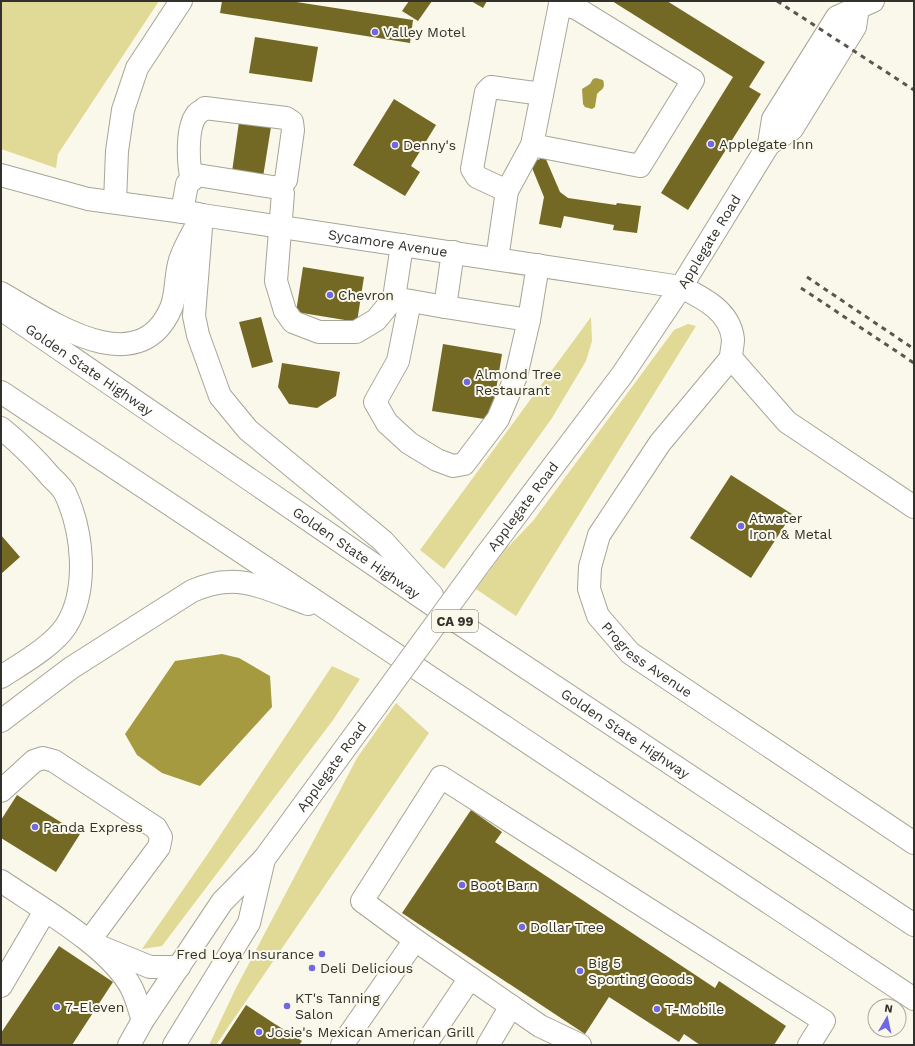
<svg xmlns="http://www.w3.org/2000/svg" width="915" height="1046" font-family="'Work Sans',sans-serif">
<rect width="100%" height="100%" fill="#faf8ea"/>
<path fill="#e1d996" d="M 1,1 L 159,1 L 58,154 L 56,168 L 1,149 Z
M 591,317 L 592,341 L 586,361 L 552,418 L 444,569 L 420,550 Z
M 688,324 L 696,326 L 516,616 L 476,589 L 505,550 L 533,521 L 674,330 Z
M 332,666 L 360,679 L 333,720 L 162,946 L 142,949 L 207,855 Z
M 396,703 L 429,733 L 216,1045 L 209,1045 L 235,990 L 357,758 Z"/>
<path fill="#a69a40" d="M 596,78 L 603,80 C 606,89 601,89 597,94 L 595,107 L 592,109 L 585,107 L 583,104 L 582,89 L 590,84 L 593,79 Z
M 222,654 L 239,658 L 270,676 L 272,707 L 200,786 L 162,773 L 137,755 L 125,734 L 175,661 Z"/>
<path fill="#736925" d="M 222,1 L 290,1 L 413,20 L 410,43 L 220,13 Z
M 409,1 L 432,1 L 418,21 L 402,11 Z
M 471,1 L 487,1 L 483,8 Z
M 612,1 L 667,1 L 765,62 L 749,87 L 761,94 L 688,210 L 661,193 L 733,77 Z
M 255,37 L 318,47 L 312,82 L 249,73 Z
M 394,99 L 436,125 L 411,166 L 420,172 L 405,196 L 353,165 Z
M 239,122 L 271,127 L 263,177 L 232,172 Z
M 545,157 L 560,192 L 568,198 L 616,205 L 617,203 L 641,206 L 637,233 L 613,230 L 614,225 L 564,216 L 561,228 L 539,224 L 544,197 L 530,163 Z
M 303,267 L 364,277 L 357,322 L 296,312 Z
M 261,317 L 273,362 L 252,368 L 239,322 Z
M 443,344 L 502,354 L 491,420 L 432,411 Z
M 282,363 L 340,372 L 336,396 L 317,408 L 289,404 L 278,387 Z
M 731,475 L 792,514 L 751,578 L 690,538 Z
M 1,535 L 20,557 L 1,574 Z
M 17,795 L 80,834 L 56,872 L 1,838 L 1,820 Z
M 471,810 L 502,832 L 495,842 L 715,988 L 719,981 L 786,1026 L 774,1045 L 700,1045 L 684,1034 L 679,1042 L 609,997 L 585,1034 L 402,913 Z
M 59,946 L 113,982 L 72,1045 L 1,1045 L 1,1033 Z
M 246,1005 L 275,1024 L 302,1041 L 299,1045 L 220,1045 Z"/>
<g fill="none" stroke-linecap="round" stroke-linejoin="round">
<g stroke="#a6a597" stroke-width="24">
<g id="minor">
<path d="M 1,175 L 88,199 L 198,214"/>
<path d="M 192,180 C 188,164 186,127 197,114 C 199,112 203,110 205,108 L 286,118 L 292,122 L 293,130 L 286,180 L 279,188"/>
<path d="M 507,191 L 477,177 L 472,169 L 486,92 L 491,87 L 542,94"/>
<path d="M 115,202 L 117,151 L 123,110 L 137,68 L 181,1"/>
<path d="M 182,212 L 187,184 L 197,175 L 279,188 L 283,193 L 276,281 L 285,311 L 293,322 L 319,332 L 356,332 L 376,320 L 394,298"/>
<path d="M 402,245 L 394,298 L 445,307"/>
<path d="M 453,252 L 445,307 L 529,320 L 538,265"/>
<path d="M 497,259 L 507,191 L 532,145 L 640,166 L 693,80 L 576,8 L 560,4 L 532,145"/>
<path d="M 681,287 C 703,298 730,311 733,339 C 733,345 731,352 731,358"/>
<path d="M 410,301 L 398,361 L 375,402 L 387,423 L 409,443 L 437,460 L 453,466 L 464,464 L 498,419 L 516,376 L 529,320"/>
<path id="s1" d="M 731,358 L 660,443 L 599,535 L 590,567 L 589,589 L 598,616 L 630,653 L 914,843"/>
<path d="M 731,358 L 787,422 L 914,507"/>
<path d="M 1,791 L 34,761 L 43,758 L 54,761 L 156,828 L 161,837 L 159,847 L 89,941"/>
<path d="M 1,881 C 39,907 112,948 132,989 C 137,999 139,1010 143,1020"/>
<path d="M 415,940 L 540,1026 L 580,1045"/>
<path d="M 101,947 L 150,967 L 179,967"/>
<path d="M 1,986 L 45,911"/>
<path d="M 342,1045 L 415,940 L 362,901 L 441,777 L 824,1021 L 809,1045"/>
<path d="M 425,1045 L 470,978"/>
<path d="M 488,1045 L 511,1006"/>
</g>
</g>
<g stroke="#a6a597" stroke-width="24">
<g id="major">
<path d="M 769,144 L 792,129 L 855,27 L 859,1"/>
<path id="s2" d="M 202,215 L 681,287"/>
<path id="s3" d="M 483,559 L 622,375 L 681,287 L 769,144 L 773,119 L 837,17 L 873,1"/>
<path id="s4" d="M 129,1045 L 143,1020 L 222,902 L 264,859 L 376,706"/>
<path d="M 174,1045 L 249,923 L 264,859"/>
</g>
</g>
<g stroke="#a6a597" stroke-width="24">
<g id="highway">
<path d="M 202,215 L 194,316 L 198,335 L 220,396 L 248,430 L 383,541 L 432,595"/>
<path d="M 1,293 C 47,319 138,385 171,308 C 177,294 175,276 180,260 C 184,248 191,236 197,225"/>
<path id="s5" d="M 1,309 L 459,623 L 914,925"/>
<path d="M 1,392 L 914,999"/>
<path d="M 1,428 C 21,444 35,458 51,477 C 56,482 62,487 65,493 C 83,531 89,590 66,626 C 53,646 21,664 1,677"/>
<path d="M 1,721 L 71,668 L 192,591 C 204,586 215,582 228,582 C 252,580 285,596 308,604"/>
</g>
</g>
<use href="#minor" stroke="#fff" stroke-width="22"/>
<use href="#major" stroke="#fff" stroke-width="22"/>
<use href="#highway" stroke="#fff" stroke-width="22"/>
<path stroke="#57564f" stroke-width="3" stroke-dasharray="5 5" stroke-linecap="butt" d="M 777,1 L 914,90
M 807,277 L 914,349
M 801,288 L 914,363"/>
<g stroke="#a6a597" stroke-width="24" stroke-linecap="butt">
<path id="major-bridge" d="M 376,706 L 483,559"/>
</g>
<use href="#major-bridge" stroke="#fff" stroke-width="22"/>
</g>
<g fill="#6e68e2" stroke="#faf8ea" stroke-width="1.5">
<circle cx="375" cy="32" r="4"/>
<circle cx="711" cy="144" r="4"/>
<circle cx="395" cy="145" r="4"/>
<circle cx="330" cy="295" r="4"/>
<circle cx="467" cy="382" r="4"/>
<circle cx="741" cy="526" r="4"/>
<circle cx="35" cy="827" r="4"/>
<circle cx="462" cy="885" r="4"/>
<circle cx="522" cy="927" r="4"/>
<circle cx="322" cy="954" r="4"/>
<circle cx="312" cy="968" r="4"/>
<circle cx="580" cy="971" r="4"/>
<circle cx="287" cy="1006" r="4"/>
<circle cx="57" cy="1007" r="4"/>
<circle cx="657" cy="1009" r="4"/>
<circle cx="259" cy="1032" r="4"/>
</g>
<g text-anchor="middle" dominant-baseline="central" stroke-width="4" stroke-linejoin="round" paint-order="stroke">
<rect fill="#faf8ea" stroke="#6e6d64" stroke-width="1" x="432" y="610" width="46" height="22" rx="3"/>
<g font-size="13" font-weight="bold" fill="#32312b">
<text x="455" y="621">CA 99</text>
</g>
<g font-size="14" fill="#32312b" stroke="#faf8ea" text-anchor="start">
<text x="383" y="32">Valley Motel</text>
<text x="719" y="144">Applegate Inn</text>
<text x="403" y="145">Denny's</text>
<text x="338" y="295">Chevron</text>
<text x="475" y="374">Almond Tree<tspan x="475" dy="16">Restaurant</tspan></text>
<text x="749" y="518">Atwater<tspan x="749" dy="16">Iron &amp; Metal</tspan></text>
<text x="43" y="827">Panda Express</text>
<text x="470" y="885">Boot Barn</text>
<text x="530" y="927">Dollar Tree</text>
<text x="314" y="954" text-anchor="end">Fred Loya Insurance</text>
<text x="588" y="963">Big 5<tspan x="588" dy="16">Sporting Goods</tspan></text>
<text x="320" y="968">Deli Delicious</text>
<text x="295" y="998">KT's Tanning<tspan x="295" dy="16">Salon</tspan></text>
<text x="65" y="1007">7-Eleven</text>
<text x="665" y="1009">T-Mobile</text>
<text x="267" y="1032">Josie's Mexican American Grill</text>
</g>
<g font-size="14" fill="#32312b" stroke="#faf8ea">
<text stroke="none"><textPath href="#s3" startOffset="390">Applegate Road</textPath></text>
<text stroke="none"><textPath href="#s2" startOffset="188">Sycamore Avenue</textPath></text>
<text stroke="none"><textPath href="#s5" startOffset="107">Golden State Highway</textPath></text>
<text stroke="none"><textPath href="#s3" startOffset="66">Applegate Road</textPath></text>
<text stroke="none"><textPath href="#s5" startOffset="431">Golden State Highway</textPath></text>
<text stroke="none"><textPath href="#s1" startOffset="371">Progress Avenue</textPath></text>
<text stroke="none"><textPath href="#s5" startOffset="755">Golden State Highway</textPath></text>
<text stroke="none"><textPath href="#s4" startOffset="345">Applegate Road</textPath></text>
</g>
</g>
<rect width="915" height="1046" fill="none" stroke="#32312b" stroke-width="4"/>
<g transform="translate(887 1018) rotate(9)"><circle r="19" fill="#faf8ea" stroke="#aaa89e"/>
<path d="M0-3L7 15L0 10L-7 15Z" fill="#6e68e2"/>
<text y="-6" font-size="11" font-weight="bold" text-anchor="middle" fill="#32312b">N</text>
</g>
</svg>
